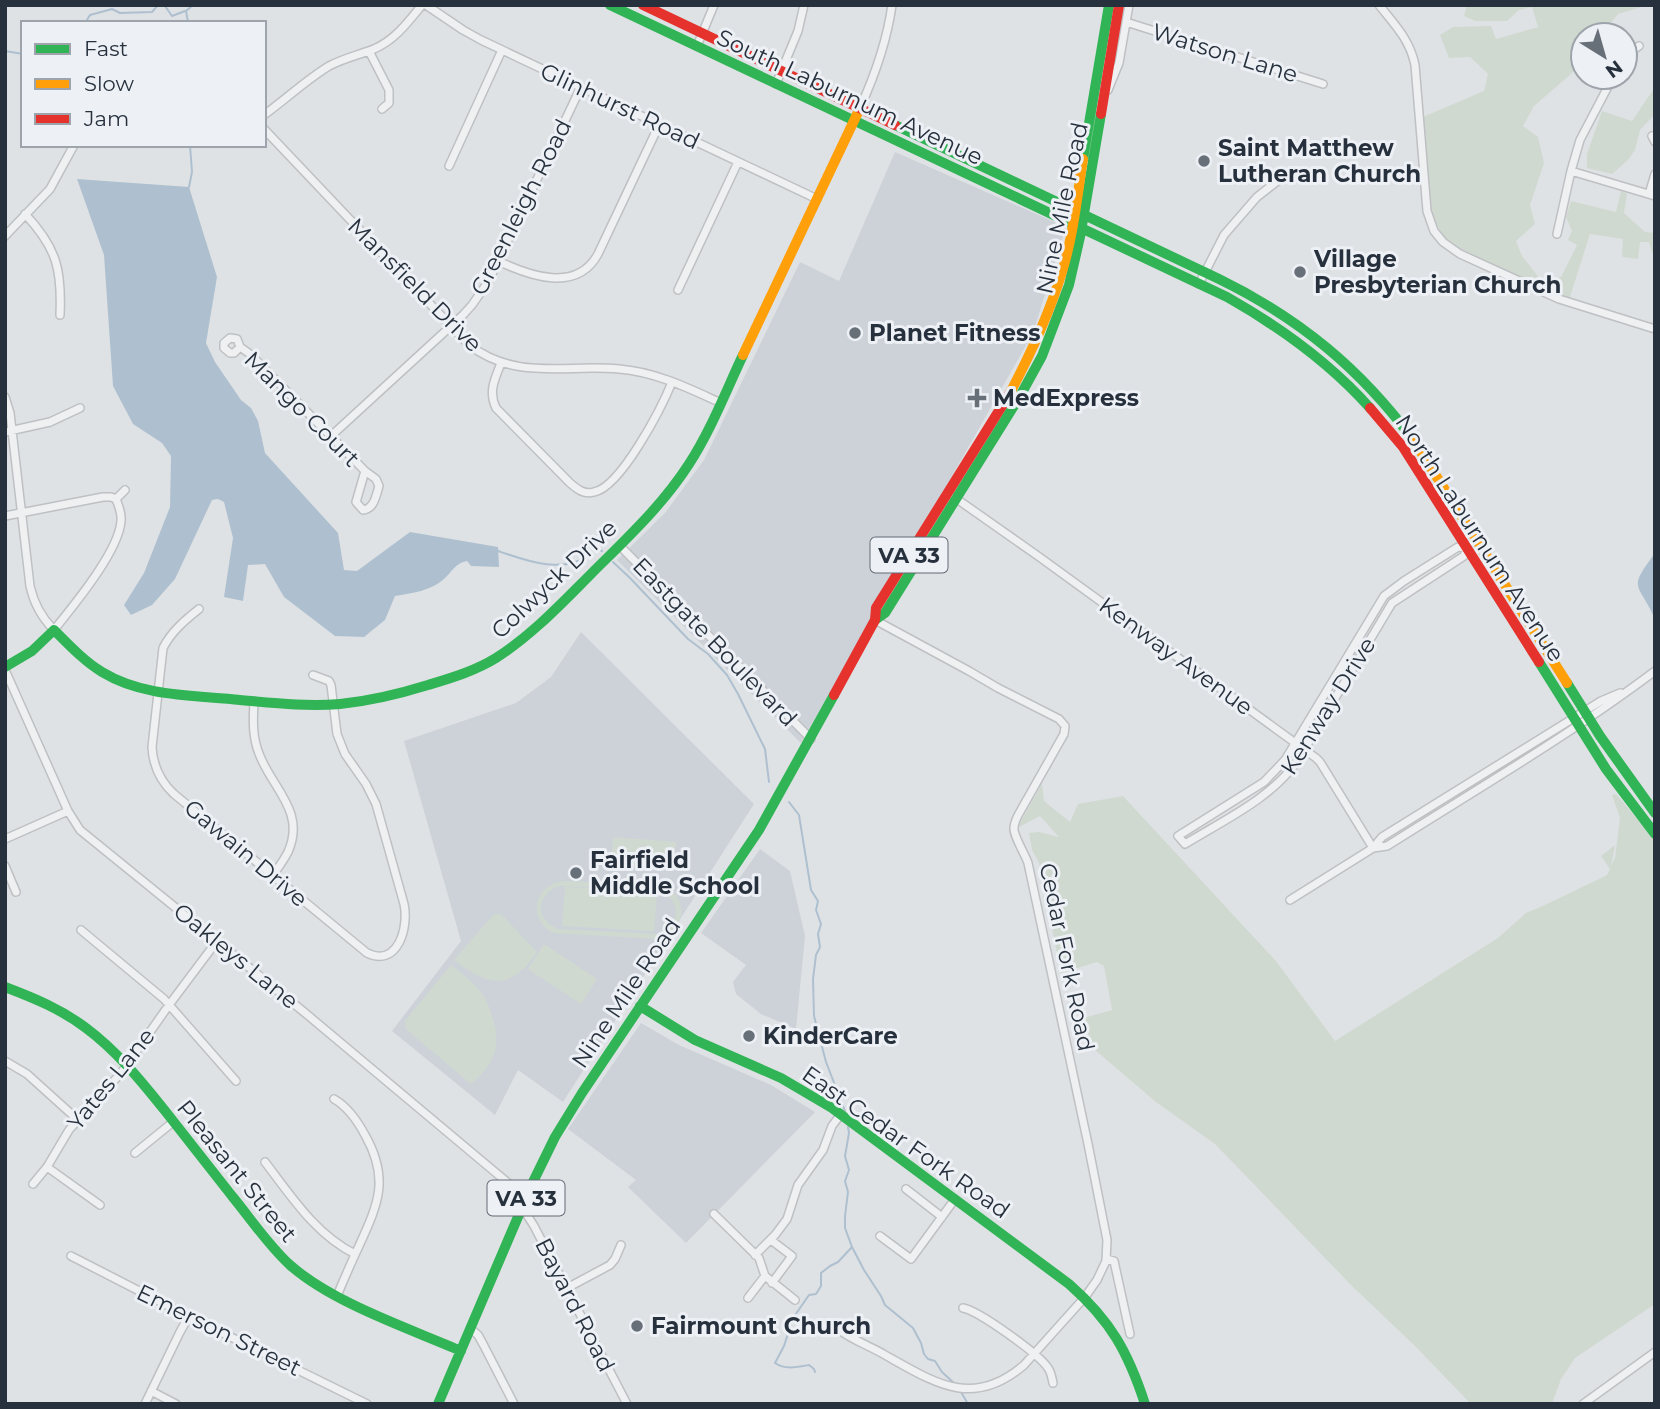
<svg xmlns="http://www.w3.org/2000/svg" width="1660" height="1409" font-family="Montserrat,sans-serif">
<rect width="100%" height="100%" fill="#dfe2e5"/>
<path fill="#cdd2d8" d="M 895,152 L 1066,227 L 1033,333 L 801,743 L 617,560 L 665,513 L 704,460 L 800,262 L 839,281 Z
M 581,632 L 754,804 L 563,1102 L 518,1070 L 495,1115 L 392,1031 L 461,941 L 404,741 L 516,703 L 551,677 Z
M 760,849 L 790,871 L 805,936 L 796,1029 L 761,1014 L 736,994 L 733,982 L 746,965 L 701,933 Z
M 641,1023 L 679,1045 L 771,1085 L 815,1112 L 686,1243 L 628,1187 L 636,1180 L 568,1129 Z"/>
<path fill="#d0d9d0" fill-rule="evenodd" d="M 1467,5 L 1648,5 L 1618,14 L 1601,35 L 1583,35 L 1583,59 L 1571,74 L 1534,106 L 1523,126 L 1538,137 L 1544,163 L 1530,205 L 1535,224 L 1516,241 L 1522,256 L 1540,279 L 1561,277 L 1577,245 L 1568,240 L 1572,231 L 1566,217 L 1571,201 L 1616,212 L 1621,191 L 1627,194 L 1624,213 L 1645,232 L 1655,233 L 1655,261 L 1649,242 L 1640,242 L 1638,259 L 1622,257 L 1623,239 L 1590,234 L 1569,300 L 1520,279 L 1448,243 L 1432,217 L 1423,117 L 1484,91 L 1488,74 L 1470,57 L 1449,58 L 1440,35 L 1453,27 L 1491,26 L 1496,39 L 1538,27 L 1532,7 L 1519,10 L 1507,21 L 1475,21 L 1464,16 Z
M 1655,87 L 1655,114 L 1640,130 L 1635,150 L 1628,160 L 1612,174 L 1587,168 L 1587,154 L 1602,111 L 1632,121 Z
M 1042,784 L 1044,801 L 1070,822 L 1078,804 L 1123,796 L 1276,961 L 1335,1041 L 1498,938 L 1526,913 L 1545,905 L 1607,875 L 1610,869 L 1601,856 L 1615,845 L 1611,866 L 1615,858 L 1620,818 L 1612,795 L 1616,794 L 1655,840 L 1655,1304 L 1575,1358 L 1561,1379 L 1553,1401 L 1555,1404 L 1471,1404 L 1414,1345 L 1351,1285 L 1215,1144 L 1156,1102 L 1074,1032 L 1080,1019 L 1112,1010 L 1104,966 L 1097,962 L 1061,973 L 1039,863 L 1032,850 L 1029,833 L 1039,832 L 1059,837 L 1040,816 L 1017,828 Z
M 613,837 L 676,842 L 674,869 L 611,864 Z
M 561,881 L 656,885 C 689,890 690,930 658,939 L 553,933 C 528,919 533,888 561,881 ZM 560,886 L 659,890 C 683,900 681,926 657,934 L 558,929 C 534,920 536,893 560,886 Z
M 565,887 L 657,892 L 654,931 L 562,926 Z
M 494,914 L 501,914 L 537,952 C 511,991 489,987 454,960 Z
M 544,944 L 597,979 L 581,1004 L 528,969 Z
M 451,965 C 462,974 475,983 483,995 C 487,1001 490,1009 492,1016 C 502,1045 495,1064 471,1084 L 406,1029 L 405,1021 Z"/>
<path fill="#aec0cf" d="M 77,179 L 189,187 L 217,277 L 206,343 L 215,362 L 241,400 L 251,408 L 258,421 L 265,453 L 338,533 L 344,570 L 357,571 L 410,532 L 498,547 L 499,567 L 471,566 L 467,561 C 454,564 453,571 444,579 C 431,591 412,593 395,596 L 385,620 L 364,637 L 335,636 L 284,597 L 265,564 L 248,565 L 243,601 L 224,597 L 233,538 L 224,502 L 218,499 L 212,500 L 175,579 L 152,605 L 131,615 L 124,605 L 144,573 L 170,507 L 171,456 L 162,443 L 133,424 L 113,386 L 104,255 Z
M 1655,553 L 1655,619 C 1638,581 1627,591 1655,553 Z"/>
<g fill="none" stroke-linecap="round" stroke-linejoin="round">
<path stroke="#aec0cf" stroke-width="2" d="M 161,5 L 165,6 L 172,16 L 185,11
M 193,5 L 186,11 L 188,22 L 202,23
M 51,23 L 79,23
M 85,23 L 90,15 L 112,9 L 120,13 L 152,12 L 158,5
M 5,51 L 23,54
M 189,187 L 192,172 L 190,145
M 498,551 C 527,561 558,573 588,557 L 587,547 L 590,545 L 602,551
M 613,562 L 630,578 L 688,639 L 708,654 L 727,675 L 738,694 L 765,749 L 769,782
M 789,802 L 799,815 L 811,890 L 818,901 L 816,910 L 821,924 L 818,934 L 820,947 L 816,955 L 813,979 L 814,1016 L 826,1062 L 845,1111
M 848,1127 L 849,1133 L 845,1156 L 849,1170 L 845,1181 L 848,1192 L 845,1216 L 845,1228 L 852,1247 L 864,1270 L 881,1296 L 885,1305 L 913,1328 L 921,1343 L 924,1354 L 928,1359 L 935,1361 L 942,1372 L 955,1384
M 815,1372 L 814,1369 L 809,1365 C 798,1367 785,1370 775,1363 L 784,1346 L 793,1318 L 809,1295 L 816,1294 L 821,1286 L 821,1273 L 830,1266 L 838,1262 L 852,1247
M 961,1392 L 968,1404"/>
<g stroke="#bec0c3" stroke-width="10">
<path id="street" d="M 426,5 L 463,30 L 481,40 L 817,199
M 1379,5 C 1395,25 1410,40 1415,65 L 1427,211 L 1434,231 L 1443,242 L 1460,254 L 1559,299 L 1655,329
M 1126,22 L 1323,84
M 697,46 L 714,5
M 369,51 L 389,90 L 389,103 L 382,109
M 1625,56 L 1639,46
M 776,84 L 798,31 L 804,5
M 1108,90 L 1119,63 L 1129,5
M 860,108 C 875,75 887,41 892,5
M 264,115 C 286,99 306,80 329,66 C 344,58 359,55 374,49 C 395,40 408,22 422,5
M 264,129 L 469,345 C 517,381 565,364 619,369 C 656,372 688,388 721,403
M 1652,136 L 1655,142
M 449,166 L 502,50
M 1571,171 L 1655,196
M 1649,194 L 1655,174
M 25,214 C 57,248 62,270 60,315
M 1557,234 L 1571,171 L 1580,140 L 1613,77
M 5,236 L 50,189 L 74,145
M 498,261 C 530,276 577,293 598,254 L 659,125
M 1199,284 L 1224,235 L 1257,197 L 1289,172
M 678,290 L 738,162
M 240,347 L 234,353 L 230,353 L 224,348 L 224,343 L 230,338 L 237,339 L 240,347 L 250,354 L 365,471 L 356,502 L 363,510 C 374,509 376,496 379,486 L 376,479 L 365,471
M 501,363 C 495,379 488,391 496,408 L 570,483 C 577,489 584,495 594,492 C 621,487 662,407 672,382
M 5,397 L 10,413 L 30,586 C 34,604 41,617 54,630 C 74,605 119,551 121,521 C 122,513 119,507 116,499
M 5,432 L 50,422 L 80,408
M 331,436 L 463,315 L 472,305 L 488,282 L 581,87
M 954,497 L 1038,556 L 1316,758 L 1320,762 L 1373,848
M 5,516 L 103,497 L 111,497 L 116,499 L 125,490
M 620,546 L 811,739
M 1458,547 L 1467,548 L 1464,556 L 1392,603 L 1298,760 C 1272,798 1224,820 1185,844 L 1178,836 L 1264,782 L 1285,760 L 1384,596 L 1404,581 Z
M 199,609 C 185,620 171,632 163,648 L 152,747 C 153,766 160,781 174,794 L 367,953 C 398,968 409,927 404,904 L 376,804 L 366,784 L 345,754 L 337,734 L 331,685 L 329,681 L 313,675
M 5,670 L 68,811 L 80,830 L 304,1012 L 526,1198
M 254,701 C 253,720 252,738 260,756 C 273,789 306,812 288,852 C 284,860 278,868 273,875
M 5,839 L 68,811
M 1373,848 L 1382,837 L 1601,701 L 1620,693
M 5,866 L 16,892
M 1290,900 L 1373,848 L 1387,846 C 1477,789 1570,735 1655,671
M 81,930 L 164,999 L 236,1081
M 5,1061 L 27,1074 L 78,1120
M 334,1099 C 348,1107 357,1120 365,1135 C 390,1179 378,1204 359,1246 C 351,1263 344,1279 337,1296
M 135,1153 L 173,1122
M 265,1162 C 291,1196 316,1235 355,1254
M 47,1167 L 100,1205
M 33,1184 L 47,1167 L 69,1130 L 121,1073 L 169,1005 L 217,941
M 906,1189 L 942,1217
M 522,1207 L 534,1226 L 627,1404
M 714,1214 L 759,1258 L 765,1276 L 795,1300
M 880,1236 L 911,1259 L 955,1199
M 771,1240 L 792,1256 L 772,1283
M 755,1255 L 775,1235 L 787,1219 L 798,1185 L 823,1150 L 832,1126 L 841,1114
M 71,1256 L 190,1317 L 367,1404
M 1106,1259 L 1114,1261 L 1130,1334
M 567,1288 L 610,1265 L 615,1259 L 621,1245
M 748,1298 L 765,1276
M 963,1308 C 979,1311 1039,1354 1048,1368 C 1051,1372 1052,1378 1053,1383
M 471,1329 L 478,1335 L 483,1344 L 514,1404
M 838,1329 C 852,1340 870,1346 885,1355 C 935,1383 973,1409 1024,1365 L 1085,1297 L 1097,1280 L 1106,1261 L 1107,1240 L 1088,1144 L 1028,863 C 1025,854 1013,835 1014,828 C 1014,822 1018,815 1021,810 L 1064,734 L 1065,726 L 1059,719 L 998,688 L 969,671 L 875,620
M 151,1391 L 176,1404
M 145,1404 L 180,1332 L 185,1323 L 192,1318
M 1583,1404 L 1655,1352"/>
</g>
<use href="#street" stroke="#eff0f1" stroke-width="7"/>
<path stroke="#30b455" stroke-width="10" d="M 610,5 L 1227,297 C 1280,327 1329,362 1370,408
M 895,125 L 1219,279 C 1299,318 1361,369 1414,441
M 1083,159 L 1109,5
M 875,620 L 885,613 L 1020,396 L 1042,356 L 1069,285 L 1080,237 L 1101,114
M 1539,662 L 1606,769 L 1655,834
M 5,667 L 32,651 L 54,630 C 69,645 84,661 102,672 C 143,697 193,695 240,700 C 273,703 307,707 340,704 C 370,701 399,694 428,685 C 451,678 475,671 496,658 C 532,635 561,604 591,574 C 626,539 662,506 689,464 C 711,430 726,391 743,355
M 1567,683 L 1600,736 L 1655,813
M 5,987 C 34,998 61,1009 86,1028 C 117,1051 142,1082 166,1112 C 188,1140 210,1168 232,1196 C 251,1219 268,1245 290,1265 C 333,1303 408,1328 461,1351
M 640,1006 L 695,1040 L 781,1078 L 832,1108 L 1069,1284 C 1111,1321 1128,1352 1145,1404
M 438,1404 L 532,1184 L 555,1137 L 582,1093 L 759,830 L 834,695"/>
<path stroke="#ff9f0a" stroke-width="10" d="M 743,355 L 860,108
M 1010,393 C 1030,355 1048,317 1061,275 C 1073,238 1077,198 1083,159
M 1414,441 L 1567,683"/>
<path stroke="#e5322d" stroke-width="10" d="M 643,5 L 895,125
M 1101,114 L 1119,5
M 1370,408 L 1403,447 L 1539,662
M 834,695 L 875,620 L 876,608 L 1010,393"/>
</g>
<g fill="#676f78" stroke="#edf0f5" stroke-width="2.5">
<circle cx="1204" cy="161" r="7"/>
<circle cx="1300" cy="272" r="7"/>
<circle cx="855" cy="333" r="7"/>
<path d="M973.5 387.5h7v7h7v7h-7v7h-7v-7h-7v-7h7z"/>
<circle cx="576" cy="873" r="7"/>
<circle cx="749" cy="1036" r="7"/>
<circle cx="637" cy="1326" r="7"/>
</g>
<g text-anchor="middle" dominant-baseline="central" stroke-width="6" stroke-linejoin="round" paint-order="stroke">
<g fill="#edf0f5" stroke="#626a74" stroke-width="2">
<rect x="870.5" y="537.5" width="77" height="35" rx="5"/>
<rect x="487.5" y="1180.5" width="77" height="35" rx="5"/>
</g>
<g font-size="21" font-weight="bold" fill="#27313d">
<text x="909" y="555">VA 33</text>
<text x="526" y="1198">VA 33</text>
</g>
<g font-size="23" fill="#27313d" stroke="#edf0f5">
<text transform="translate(1225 53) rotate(17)">Watson Lane</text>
<text transform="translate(850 97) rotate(25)">South Laburnum Avenue</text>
<text transform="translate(620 106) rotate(25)">Glinhurst Road</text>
<text transform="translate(521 207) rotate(-63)">Greenleigh Road</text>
<text transform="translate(1062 208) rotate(-78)">Nine Mile Road</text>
<text transform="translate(415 285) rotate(45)">Mansfield Drive</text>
<text transform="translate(302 409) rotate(45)">Mango Court</text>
<text transform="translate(1480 538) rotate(57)">North Laburnum Avenue</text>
<text transform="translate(554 579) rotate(-43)">Colwyck Drive</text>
<text transform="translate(715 642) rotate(46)">Eastgate Boulevard</text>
<text transform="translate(1176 656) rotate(36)">Kenway Avenue</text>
<text transform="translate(1328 706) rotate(-58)">Kenway Drive</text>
<text transform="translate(246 853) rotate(40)">Gawain Drive</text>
<text transform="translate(236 956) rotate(39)">Oakleys Lane</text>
<text transform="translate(1067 957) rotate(78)">Cedar Fork Road</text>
<text transform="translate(626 993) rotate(-56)">Nine Mile Road</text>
<text transform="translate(111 1079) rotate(-51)">Yates Lane</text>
<text transform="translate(906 1142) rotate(35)">East Cedar Fork Road</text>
<text transform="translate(237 1171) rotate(51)">Pleasant Street</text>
<text transform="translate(575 1305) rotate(63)">Bayard Road</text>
<text transform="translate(219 1330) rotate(26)">Emerson Street</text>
</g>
<g font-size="23" font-weight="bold" fill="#27313d" stroke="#edf0f5" text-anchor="start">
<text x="1218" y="148">Saint Matthew<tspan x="1218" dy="26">Lutheran Church</tspan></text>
<text x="1314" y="259">Village<tspan x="1314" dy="26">Presbyterian Church</tspan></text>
<text x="869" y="333">Planet Fitness</text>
<text x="993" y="398">MedExpress</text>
<text x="590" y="860">Fairfield<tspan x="590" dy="26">Middle School</tspan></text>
<text x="763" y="1036">KinderCare</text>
<text x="651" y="1326">Fairmount Church</text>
</g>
</g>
<rect width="1660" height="1409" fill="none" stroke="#27313d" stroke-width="14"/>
<rect x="21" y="21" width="245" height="126" fill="#edf0f5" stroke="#9ea4ab" stroke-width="2"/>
<rect x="35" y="44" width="35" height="10" fill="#30b455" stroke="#9ea4ab" stroke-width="2"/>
<text x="84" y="56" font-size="21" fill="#27313d">Fast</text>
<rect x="35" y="79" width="35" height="10" fill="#ff9f0a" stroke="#9ea4ab" stroke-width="2"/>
<text x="84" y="91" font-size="21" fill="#27313d">Slow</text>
<rect x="35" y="114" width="35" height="10" fill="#e5322d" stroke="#9ea4ab" stroke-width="2"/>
<text x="84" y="126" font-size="21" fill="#27313d">Jam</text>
<g transform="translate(1604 56) rotate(143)"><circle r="33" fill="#edf0f5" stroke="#9ea4ab" stroke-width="2"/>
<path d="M0-5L12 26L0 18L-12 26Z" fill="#676f78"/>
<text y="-10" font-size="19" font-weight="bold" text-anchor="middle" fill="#27313d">N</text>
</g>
</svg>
